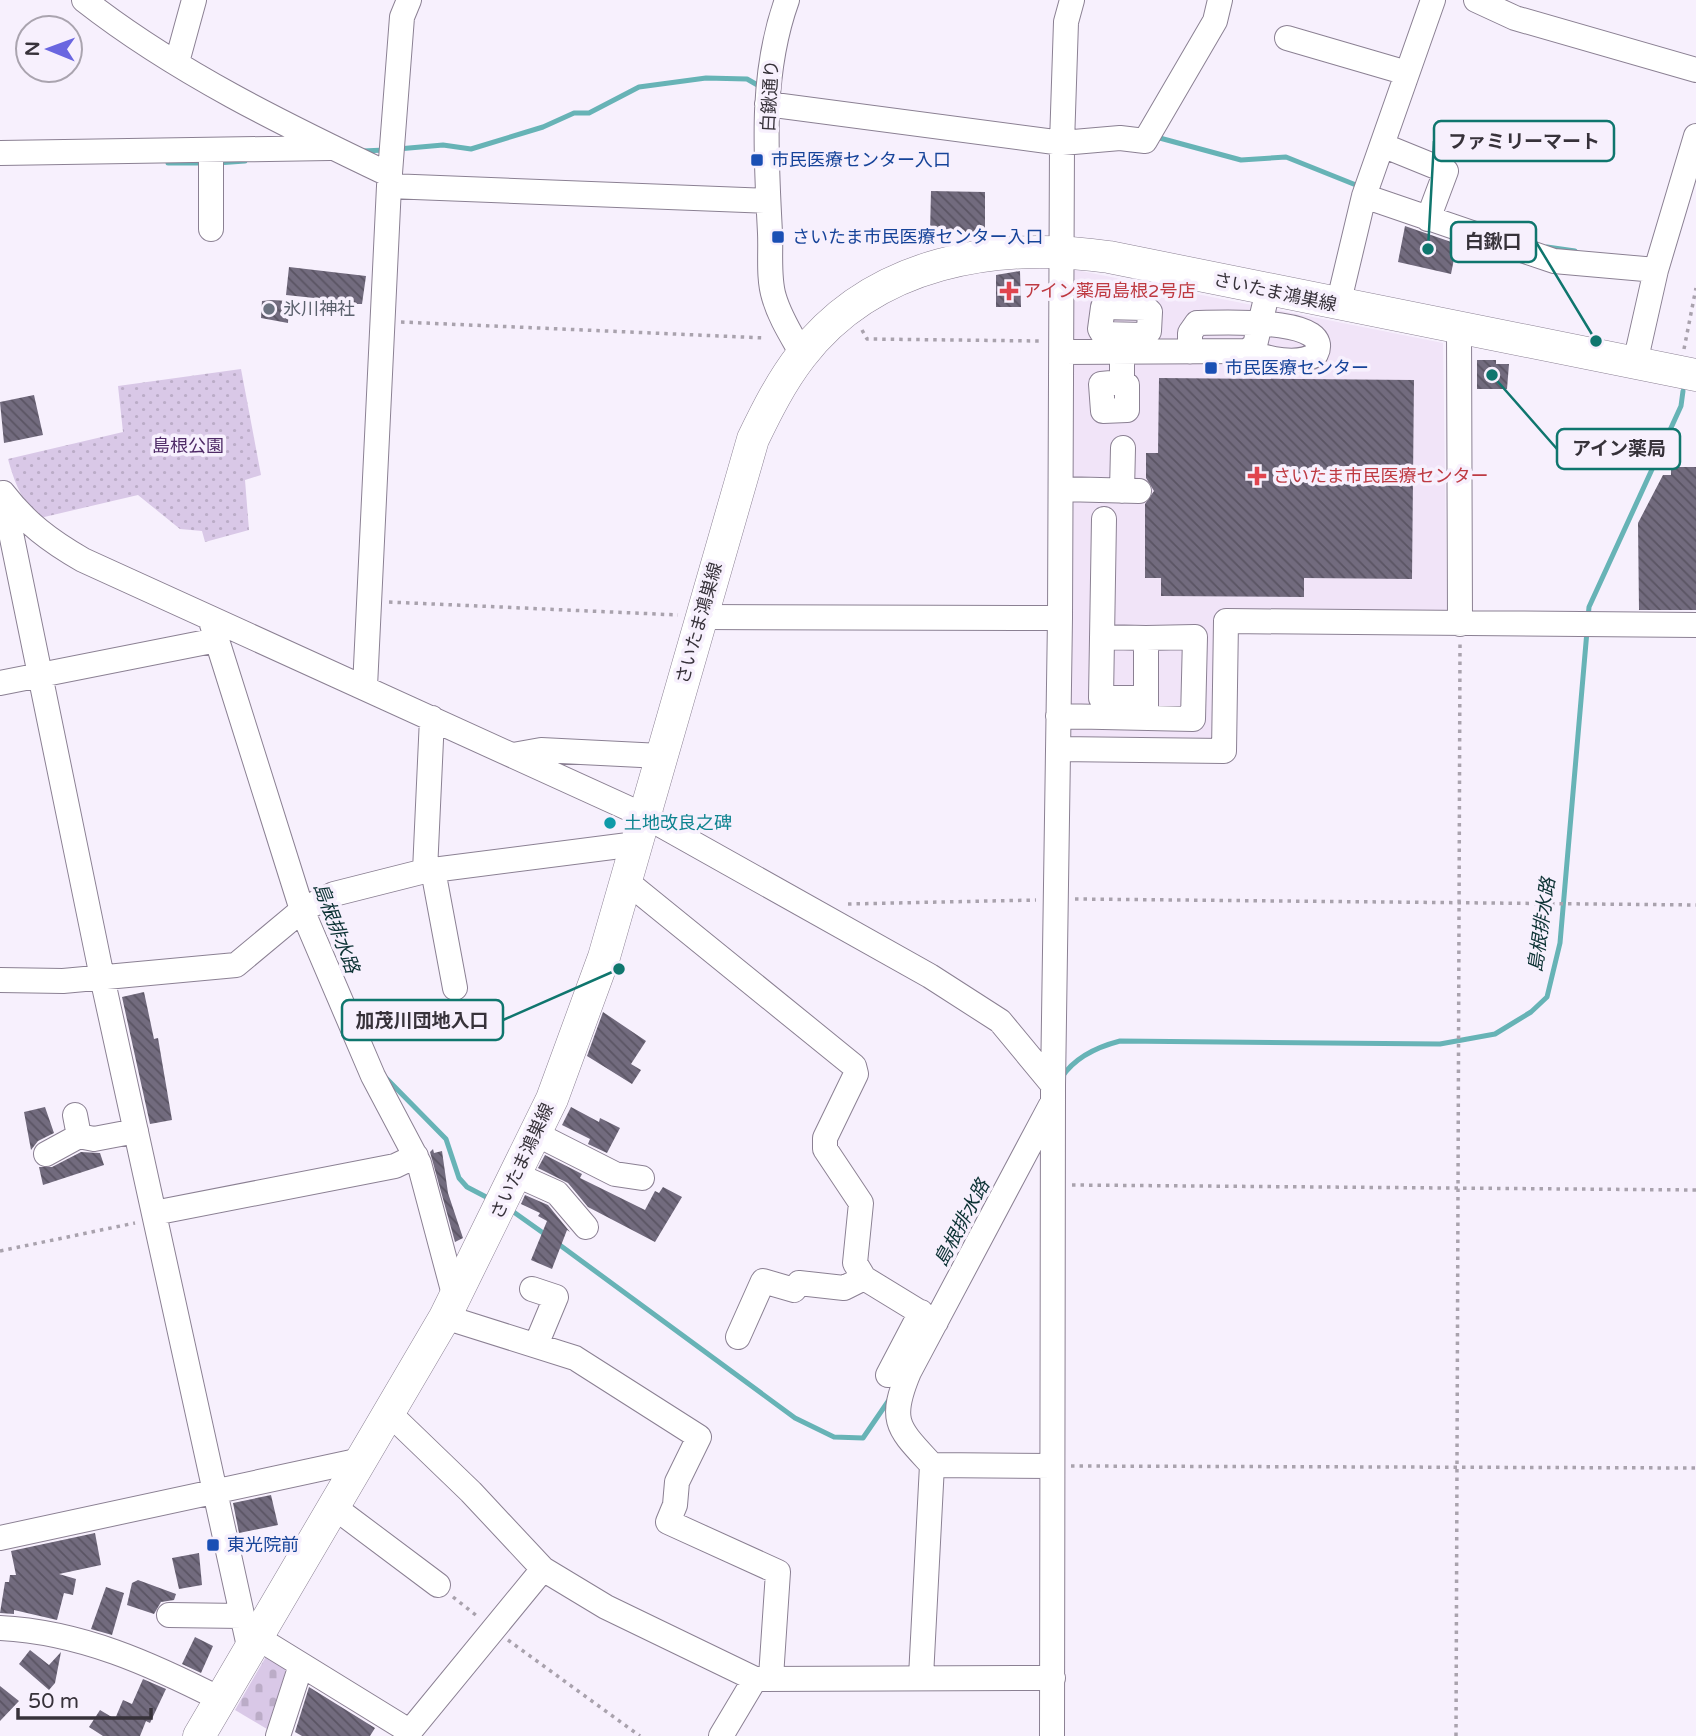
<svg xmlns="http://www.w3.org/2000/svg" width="1696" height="1736" font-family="'Varela Round','Noto Sans JP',sans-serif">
<defs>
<pattern id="cemetery-stones" width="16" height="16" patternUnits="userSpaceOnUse" patternTransform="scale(1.75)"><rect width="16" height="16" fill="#d9c8e7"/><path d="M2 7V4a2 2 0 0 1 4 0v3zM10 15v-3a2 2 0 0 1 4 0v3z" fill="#bbacc7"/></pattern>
<pattern id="park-dots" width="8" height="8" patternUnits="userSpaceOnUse" patternTransform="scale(1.75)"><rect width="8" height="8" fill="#d9c8e7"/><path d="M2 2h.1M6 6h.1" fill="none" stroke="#bbacc7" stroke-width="1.8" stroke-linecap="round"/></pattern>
<pattern id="building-back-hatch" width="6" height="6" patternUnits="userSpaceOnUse" patternTransform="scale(1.75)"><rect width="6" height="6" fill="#726b7e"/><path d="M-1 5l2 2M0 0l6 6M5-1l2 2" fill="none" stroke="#5a5463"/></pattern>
</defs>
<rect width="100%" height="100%" fill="#f7f0fd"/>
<path fill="#f1e4f8" d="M 1071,269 L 1443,343 L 1447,610 L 1219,612 L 1217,744 L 1066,740 Z"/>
<path fill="url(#cemetery-stones)" d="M 268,1653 L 288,1664 L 267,1729 L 235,1710 Z"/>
<path fill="url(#park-dots)" d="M 241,369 L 261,475 L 245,480 L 249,530 L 205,542 L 202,531 L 180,529 L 138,495 L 40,518 C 21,500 15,484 8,459 L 123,432 L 118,386 Z"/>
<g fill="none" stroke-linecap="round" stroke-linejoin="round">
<path stroke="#67b3b6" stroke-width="5" d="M 1156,137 L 1241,160 L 1286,157 L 1361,187
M 398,149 L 443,145 L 471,149 L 543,127 L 574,113 L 589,113 L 639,87 L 706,78 L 747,79 L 761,87
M 363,151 L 385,150
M 168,163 L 203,163
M 217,163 L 245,161
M 1547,247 L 1575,251
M 1588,618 L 1589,607 L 1681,406 L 1683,391
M 1062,1077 C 1075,1057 1097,1047 1120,1041 L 1440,1044 L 1495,1034 L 1531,1012 L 1547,997 L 1560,943 L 1587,631
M 386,1078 L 446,1139 L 459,1178 L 467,1187 L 490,1199
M 508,1208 L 546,1235
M 557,1243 L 795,1418 L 834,1437 L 863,1438 L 889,1400"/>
</g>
<path fill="url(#building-back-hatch)" d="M 931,191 L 985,192 L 985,234 L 930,233 Z
M 1405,226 L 1457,244 L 1451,274 L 1398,262 Z
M 289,267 L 366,276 L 362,304 L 333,304 L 333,300 L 286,295 Z
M 1020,271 L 1021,307 L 996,307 L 996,275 Z
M 272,300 L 289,301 L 288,323 L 261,318 L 262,301 Z
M 1477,360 L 1496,360 L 1496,364 L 1509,364 L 1507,389 L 1477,389 Z
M 1159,378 L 1414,380 L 1412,579 L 1304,578 L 1304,597 L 1161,596 L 1161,578 L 1145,578 L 1145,504 L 1154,491 L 1146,478 L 1146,453 L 1158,453 Z
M 34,395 L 43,435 L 4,443 L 0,402 Z
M 1671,467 L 1696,467 L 1696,610 L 1639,610 L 1638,523 L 1663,475 L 1671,475 Z
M 144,992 L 154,1039 L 158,1038 L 172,1120 L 150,1124 L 122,997 Z
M 603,1012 L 646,1041 L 631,1064 L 641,1070 L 632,1084 L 587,1056 Z
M 45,1107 L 54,1133 L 38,1141 L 31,1150 L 24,1112 Z
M 571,1107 L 599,1122 L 600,1118 L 620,1128 L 607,1153 L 588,1144 L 590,1139 L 562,1125 Z
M 433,1149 L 434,1153 L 442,1151 L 448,1193 L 463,1238 L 455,1242 L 430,1152 Z
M 81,1152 L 100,1153 L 104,1165 L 43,1185 L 39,1167 L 52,1167 Z
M 545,1155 L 582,1174 L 580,1178 L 645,1210 L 655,1191 L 659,1193 L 663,1187 L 682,1197 L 655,1242 L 588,1207 L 568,1183 L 538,1168 Z
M 525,1195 L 548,1205 L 570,1232 L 567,1230 L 552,1269 L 531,1260 L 547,1221 L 538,1216 L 540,1213 L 521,1204 Z
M 271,1495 L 278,1525 L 239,1533 L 233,1503 Z
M 95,1533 L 101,1565 L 59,1574 L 76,1579 L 73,1595 L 64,1593 L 57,1620 L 14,1610 L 14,1614 L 0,1613 L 5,1582 L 9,1582 L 10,1575 L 16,1575 L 11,1551 Z
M 199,1553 L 202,1585 L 179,1589 L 172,1558 Z
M 138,1580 L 176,1594 L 174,1600 L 161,1602 L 154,1614 L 127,1605 L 132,1583 Z
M 106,1587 L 124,1593 L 112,1635 L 91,1629 Z
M 195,1637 L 213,1646 L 201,1673 L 182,1664 Z
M 30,1650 L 49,1665 L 61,1652 L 55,1683 L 49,1690 L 19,1664 Z
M 143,1679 L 166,1689 L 150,1723 L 146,1721 L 140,1736 L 103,1736 L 89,1727 L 100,1710 L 115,1719 L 123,1700 L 132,1704 Z
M 0,1686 L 19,1701 L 0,1721 Z
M 309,1687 L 375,1728 L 370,1736 L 302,1736 L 295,1732 Z"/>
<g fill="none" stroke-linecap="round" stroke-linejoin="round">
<g stroke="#8b8093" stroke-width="26">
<path id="minor" d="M 84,0 C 176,72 285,125 390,175
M 787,0 C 760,75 766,154 770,233 C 771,253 768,278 774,297 C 780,318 792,336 802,354
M 1476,0 L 1515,18 L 1696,70
M 1287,38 L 1407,73
M 177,62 L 194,0
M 767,104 L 1062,143 L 1120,138 L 1145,141 L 1215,21 L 1220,0
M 1382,145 L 1446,171 L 1428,219
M 211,150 L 211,229
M 0,153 L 330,148
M 389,186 L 768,201
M 1364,196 L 1554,261 L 1656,270
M 1338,305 L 1364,196 L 1433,0
M 1103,307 L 1146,308 L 1150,312 L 1149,331 L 1143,335 L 1103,334 L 1100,329 Z
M 1459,328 L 1460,624
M 1062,352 L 1247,351 L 1255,345 L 1268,290
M 1190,352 L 1190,333 L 1197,323 C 1218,323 1335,316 1316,354 C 1300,366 1265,360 1250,350
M 1635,363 L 1656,270 L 1696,136
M 1122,382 L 1101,384 L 1103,411 L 1127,410 L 1127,385 L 1122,382 L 1122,335
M 1061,489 L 1139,491
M 1122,491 L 1123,448
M 3,493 C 26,523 50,541 83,560 L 643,815 L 930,976 L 1000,1021 L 1053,1085
M 4,499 L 102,977 L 250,1651
M 1104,519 L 1101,698 L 1146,698
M 701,617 L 1060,618
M 210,618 L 302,910 L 373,1076 L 419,1163 L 455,1298
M 1102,637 L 1146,638
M 0,683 L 217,640
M 365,687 L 389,186 L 402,17 L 409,0
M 1058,716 L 1193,719 L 1195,637 L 1146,638 L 1146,717
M 1058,749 L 1224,751 L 1226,621 L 1696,625
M 513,755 L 541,750 L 661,756
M 433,870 L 455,988
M 425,871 L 432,718
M 626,881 L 854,1066 L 856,1074 L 825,1138 L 825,1149 L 861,1203 L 855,1263 L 864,1278 L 936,1322
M 0,980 L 63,981 L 236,965 L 302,910 L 334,894 L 425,871 L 636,844
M 75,1115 L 79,1136 L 94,1139 L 136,1131
M 536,1134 L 615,1174 L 642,1178
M 46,1154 L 79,1136
M 517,1175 L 557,1193 L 586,1227
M 154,1213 L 395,1166 L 416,1156
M 532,1289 L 556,1297 L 536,1345
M 445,1317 L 575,1358 L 699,1437 L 677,1482 L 675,1505 L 668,1522 L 778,1572 L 771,1677
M 738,1337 L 763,1281 L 794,1290 L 799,1283 L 844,1288 L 864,1278
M 888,1375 L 921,1312
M 389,1413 L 471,1492 L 543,1569 L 606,1607 L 755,1679 L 1053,1678
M 932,1465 L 1052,1466
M 334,1507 L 438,1585
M 0,1538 L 361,1460
M 169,1615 L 242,1616
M 0,1628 C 81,1632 151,1664 222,1700
M 258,1638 L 409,1731
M 921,1677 L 932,1465 C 898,1428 888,1422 909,1372 L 1051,1105
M 278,1736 L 301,1665
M 406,1736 L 543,1569
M 721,1736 L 755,1679
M 1052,1736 L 1053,1085 L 1060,618 L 1062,143 L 1066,22 L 1072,0"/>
</g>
<g stroke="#8b8093" stroke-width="33">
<path id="major" d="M 199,1736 L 445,1317 L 552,1099 L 604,957 L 753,439 C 767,410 781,382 801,356 C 874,261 996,241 1109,257 L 1696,375"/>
</g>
<path stroke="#a9a2ad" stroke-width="3.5" stroke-dasharray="3.5 5" stroke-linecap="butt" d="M 401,322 L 766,338
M 862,330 L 867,339 L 1041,341
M 1684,349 L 1696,288
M 389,602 L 678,615
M 1075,899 L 1696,905
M 848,904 L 1036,900
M 1072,1185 L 1696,1190
M 0,1251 L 135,1223
M 1071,1466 L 1696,1468
M 453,1597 L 477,1616
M 508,1640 L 640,1736
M 1456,1736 L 1460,644"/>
<use href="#minor" stroke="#fff" stroke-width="24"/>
<use href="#major" stroke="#fff" stroke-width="32"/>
</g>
<g fill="#1a4fb4" stroke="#f7f0fd" stroke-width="2.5">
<rect x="750" y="153" width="14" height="14" rx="3.5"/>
<rect x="771" y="230" width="14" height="14" rx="3.5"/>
<rect x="1204" y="361" width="14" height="14" rx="3.5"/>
<rect x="206" y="1538" width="14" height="14" rx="3.5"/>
</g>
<g fill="#e0444e" stroke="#f7f0fd" stroke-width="2.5">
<path d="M1005.5 280.5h7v7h7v7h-7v7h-7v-7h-7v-7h7z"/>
<path d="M1253.5 465.5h7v7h7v7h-7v7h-7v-7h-7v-7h7z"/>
</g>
<circle fill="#6b7280" stroke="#f7f0fd" stroke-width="2.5" cx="269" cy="309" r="7"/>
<circle fill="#0f9aa8" stroke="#f7f0fd" stroke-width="2.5" cx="610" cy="823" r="7"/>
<g text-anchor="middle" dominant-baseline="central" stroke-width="7" stroke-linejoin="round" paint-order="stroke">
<g font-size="18" fill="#37323a" stroke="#f7f0fd">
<text transform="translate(770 96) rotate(-87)">白鍬通り</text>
<text transform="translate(1275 292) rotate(12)">さいたま鴻巣線</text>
<text transform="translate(699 623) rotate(-74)">さいたま鴻巣線</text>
<text transform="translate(522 1161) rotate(-65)">さいたま鴻巣線</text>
</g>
<g font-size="18" fill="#164399" stroke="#f7f0fd" text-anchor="start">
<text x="771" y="160">市民医療センター入口</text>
<text x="792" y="237">さいたま市民医療センター入口</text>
<text x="1225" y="368">市民医療センター</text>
<text x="227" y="1545">東光院前</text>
</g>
<g font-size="18" fill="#be3a42" stroke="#f7f0fd" text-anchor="start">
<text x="1023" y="291">アイン薬局島根2号店</text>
<text x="1273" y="476">さいたま市民医療センター</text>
</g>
<g font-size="18" fill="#5b616d" stroke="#f7f0fd" text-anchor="start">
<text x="283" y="309">氷川神社</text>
</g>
<g font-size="18" fill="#4f2b67" stroke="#f7f0fd">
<text x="188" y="446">島根公園</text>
</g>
<g font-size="18" fill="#0d838f" stroke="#f7f0fd" text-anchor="start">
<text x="624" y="823">土地改良之碑</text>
</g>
<g font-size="19" font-style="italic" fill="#0c3234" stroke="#f7f0fd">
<text transform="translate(1542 925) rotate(-82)">島根排水路</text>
<text transform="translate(336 928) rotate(69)">島根排水路</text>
<text transform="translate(962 1223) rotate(-62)">島根排水路</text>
</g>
</g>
<path fill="none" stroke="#0f766e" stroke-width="2.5" d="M1428 249L1434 141M1596 341L1536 242M1492 375L1557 449M619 969L503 1020"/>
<g fill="#0f766e" stroke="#f7f0fd" stroke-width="2.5">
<circle cx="1428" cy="249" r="7"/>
<circle cx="1596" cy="341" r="7"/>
<circle cx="1492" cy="375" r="7"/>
<circle cx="619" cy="969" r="7"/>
</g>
<g fill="#f7f0fd" stroke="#0f766e" stroke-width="2.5">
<rect x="1434" y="121" width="180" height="40" rx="7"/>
<rect x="1451" y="222" width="85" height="40" rx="7"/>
<rect x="1557" y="429" width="123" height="40" rx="7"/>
<rect x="342" y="1000" width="161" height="40" rx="7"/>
</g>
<g font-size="19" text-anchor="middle" font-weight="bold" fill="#37323a">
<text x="1524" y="148">ファミリーマート</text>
<text x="1493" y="248">白鍬口</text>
<text x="1619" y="455">アイン薬局</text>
<text x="422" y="1027">加茂川団地入口</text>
</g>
<g transform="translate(49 49) rotate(271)"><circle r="33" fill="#f7f0fd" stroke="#aaa4af" stroke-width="2"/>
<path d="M0-5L12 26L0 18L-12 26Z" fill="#6a66e0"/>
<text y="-10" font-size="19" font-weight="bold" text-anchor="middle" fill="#37323a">N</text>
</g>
<path d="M18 1708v10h133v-10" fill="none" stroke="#37323a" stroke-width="3.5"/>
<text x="28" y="1708" font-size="21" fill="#37323a" stroke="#f7f0fd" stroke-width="5" paint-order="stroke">50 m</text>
</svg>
